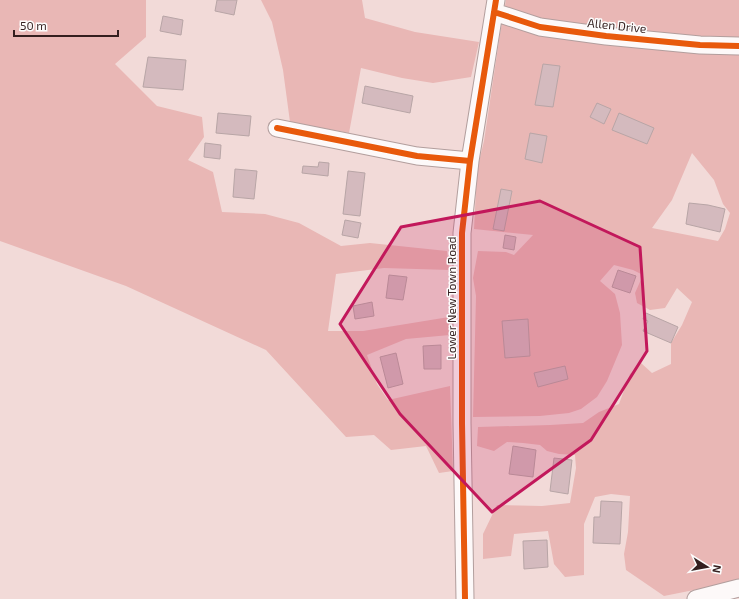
<svg xmlns="http://www.w3.org/2000/svg" width="739" height="599" font-family="'Exo 2',sans-serif">
<rect width="100%" height="100%" fill="#f2dad8"/>
<path fill="#e9b7b5" fill-rule="evenodd" d="M 0,0 L 146,0 L 146,37 L 115,64 L 157,106 L 202,117 L 204,137 L 188,160 L 213,172 L 222,212 L 265,214 L 299,223 L 341,246 L 370,243 L 447,251 L 449,270 L 384,268 L 336,274 L 328,331 L 363,331 L 449,317 L 450,335 L 406,339 L 367,355 L 377,384 L 388,400 L 450,386 L 453,471 L 439,473 L 426,446 L 391,450 L 374,435 L 346,437 L 266,350 L 126,286 L 0,241 Z
M 261,0 L 362,0 L 365,18 L 415,32 L 479,42 L 471,77 L 433,83 L 402,78 L 361,68 L 349,133 L 290,122 L 283,70 L 272,22 Z
M 506,0 L 739,0 L 739,581 L 664,596 L 626,570 L 624,554 L 628,532 L 630,496 L 611,494 L 595,497 L 584,524 L 584,575 L 565,577 L 554,564 L 548,531 L 514,534 L 511,556 L 483,559 L 483,534 L 497,505 L 542,506 L 570,503 L 576,468 L 575,455 L 559,454 L 547,451 L 540,445 L 523,443 L 507,442 L 494,451 L 477,446 L 478,427 L 550,425 L 583,423 L 599,412 L 619,404 L 630,374 L 641,363 L 652,373 L 671,364 L 671,343 L 682,325 L 692,302 L 677,288 L 665,308 L 650,310 L 637,303 L 635,293 L 643,275 L 633,270 L 614,265 L 600,281 L 615,294 L 620,313 L 622,345 L 607,381 L 597,397 L 581,409 L 569,413 L 540,416 L 473,417 L 476,296 L 473,278 L 478,251 L 506,252 L 514,255 L 533,235 L 474,229 L 477,170 L 484,141 L 500,34 ZM 692,153 L 714,180 L 723,204 L 730,213 L 725,229 L 718,241 L 652,228 L 672,200 Z"/>
<path fill="#d4babe" stroke="#b8a5a6" d="M 217,0 L 237,0 L 234,15 L 215,11 Z
M 163,16 L 183,20 L 181,35 L 160,31 Z
M 148,57 L 186,60 L 183,90 L 143,87 Z
M 543,64 L 560,66 L 553,107 L 535,105 Z
M 365,86 L 413,96 L 410,113 L 362,103 Z
M 597,103 L 611,109 L 604,124 L 590,117 Z
M 218,113 L 251,116 L 249,136 L 216,133 Z
M 619,113 L 654,128 L 647,144 L 612,130 Z
M 530,133 L 547,136 L 542,163 L 525,159 Z
M 205,143 L 221,145 L 220,159 L 204,157 Z
M 319,162 L 329,163 L 328,176 L 302,173 L 303,166 L 318,167 Z
M 235,169 L 257,171 L 254,199 L 233,197 Z
M 348,171 L 365,173 L 360,216 L 343,214 Z
M 501,189 L 512,191 L 504,231 L 493,229 Z
M 689,203 L 708,205 L 725,209 L 720,232 L 686,224 Z
M 345,220 L 361,223 L 358,238 L 342,235 Z
M 505,235 L 516,237 L 514,250 L 503,248 Z
M 618,270 L 636,276 L 630,293 L 612,287 Z
M 389,275 L 407,277 L 403,300 L 386,298 Z
M 372,302 L 374,316 L 355,319 L 353,306 Z
M 646,313 L 678,327 L 671,343 L 643,331 L 648,321 L 643,319 Z
M 528,319 L 530,356 L 505,358 L 502,321 Z
M 441,345 L 441,369 L 424,369 L 423,346 Z
M 396,353 L 403,384 L 388,388 L 380,357 Z
M 565,366 L 568,379 L 538,387 L 534,373 Z
M 513,446 L 536,450 L 533,477 L 509,474 Z
M 554,458 L 572,460 L 568,494 L 550,491 Z
M 601,501 L 622,502 L 620,544 L 593,543 L 594,517 L 600,517 Z
M 547,540 L 548,567 L 524,569 L 523,541 Z"/>
<g fill="none" stroke-linecap="round" stroke-linejoin="round">
<g stroke="#b29e9d" stroke-width="19">
<path id="minor" d="M 494,12 L 540,27 L 606,36 L 700,45 L 739,46
M 277,128 L 417,156 L 470,161
M 465,599 L 462,423 L 462,233 L 470,161 L 496,0
M 696,599 L 739,588"/>
</g>
<use href="#minor" stroke="#fdf9f9" stroke-width="17"/>
<g stroke="#fdfdfd" stroke-width="8">
<path id="cycleway" d="M 494,12 L 540,27 L 606,36 L 700,45 L 739,46
M 277,128 L 417,156 L 470,161
M 465,599 L 462,423 L 462,233 L 470,161 L 496,0"/>
</g>
<use href="#cycleway" stroke="#e8590c" stroke-width="6"/>
</g>
<path fill="#c2185b" fill-opacity="0.2" stroke="#c2185b" stroke-width="3" stroke-linejoin="round" d="M 540,201 L 640,247 L 647,351 L 591,440 L 492,512 L 400,414 L 340,324 L 401,227 Z"/>
<g text-anchor="middle" dominant-baseline="central" stroke-width="3" stroke-linejoin="round" paint-order="stroke">
<g font-size="12" fill="#341f1f" stroke="#fdfdfd">
<text transform="translate(617 25) rotate(6)">Allen Drive</text>
<text transform="translate(451 298) rotate(-90)">Lower New Town Road</text>
</g>
</g>
<g transform="translate(707 567) rotate(101)" stroke="#fdfdfd" stroke-width="3" paint-order="stroke">
<path d="M0-3L7 15L0 10L-7 15Z" fill="#341f1f"/>
<text y="-6" font-size="11" font-weight="bold" text-anchor="middle" fill="#341f1f">N</text>
</g>
<path d="M14 30v6h104v-6" fill="none" stroke="#341f1f" stroke-width="2"/>
<text x="20" y="30" font-size="12" fill="#341f1f" stroke="#fdfdfd" stroke-width="3" paint-order="stroke">50 m</text>
</svg>
